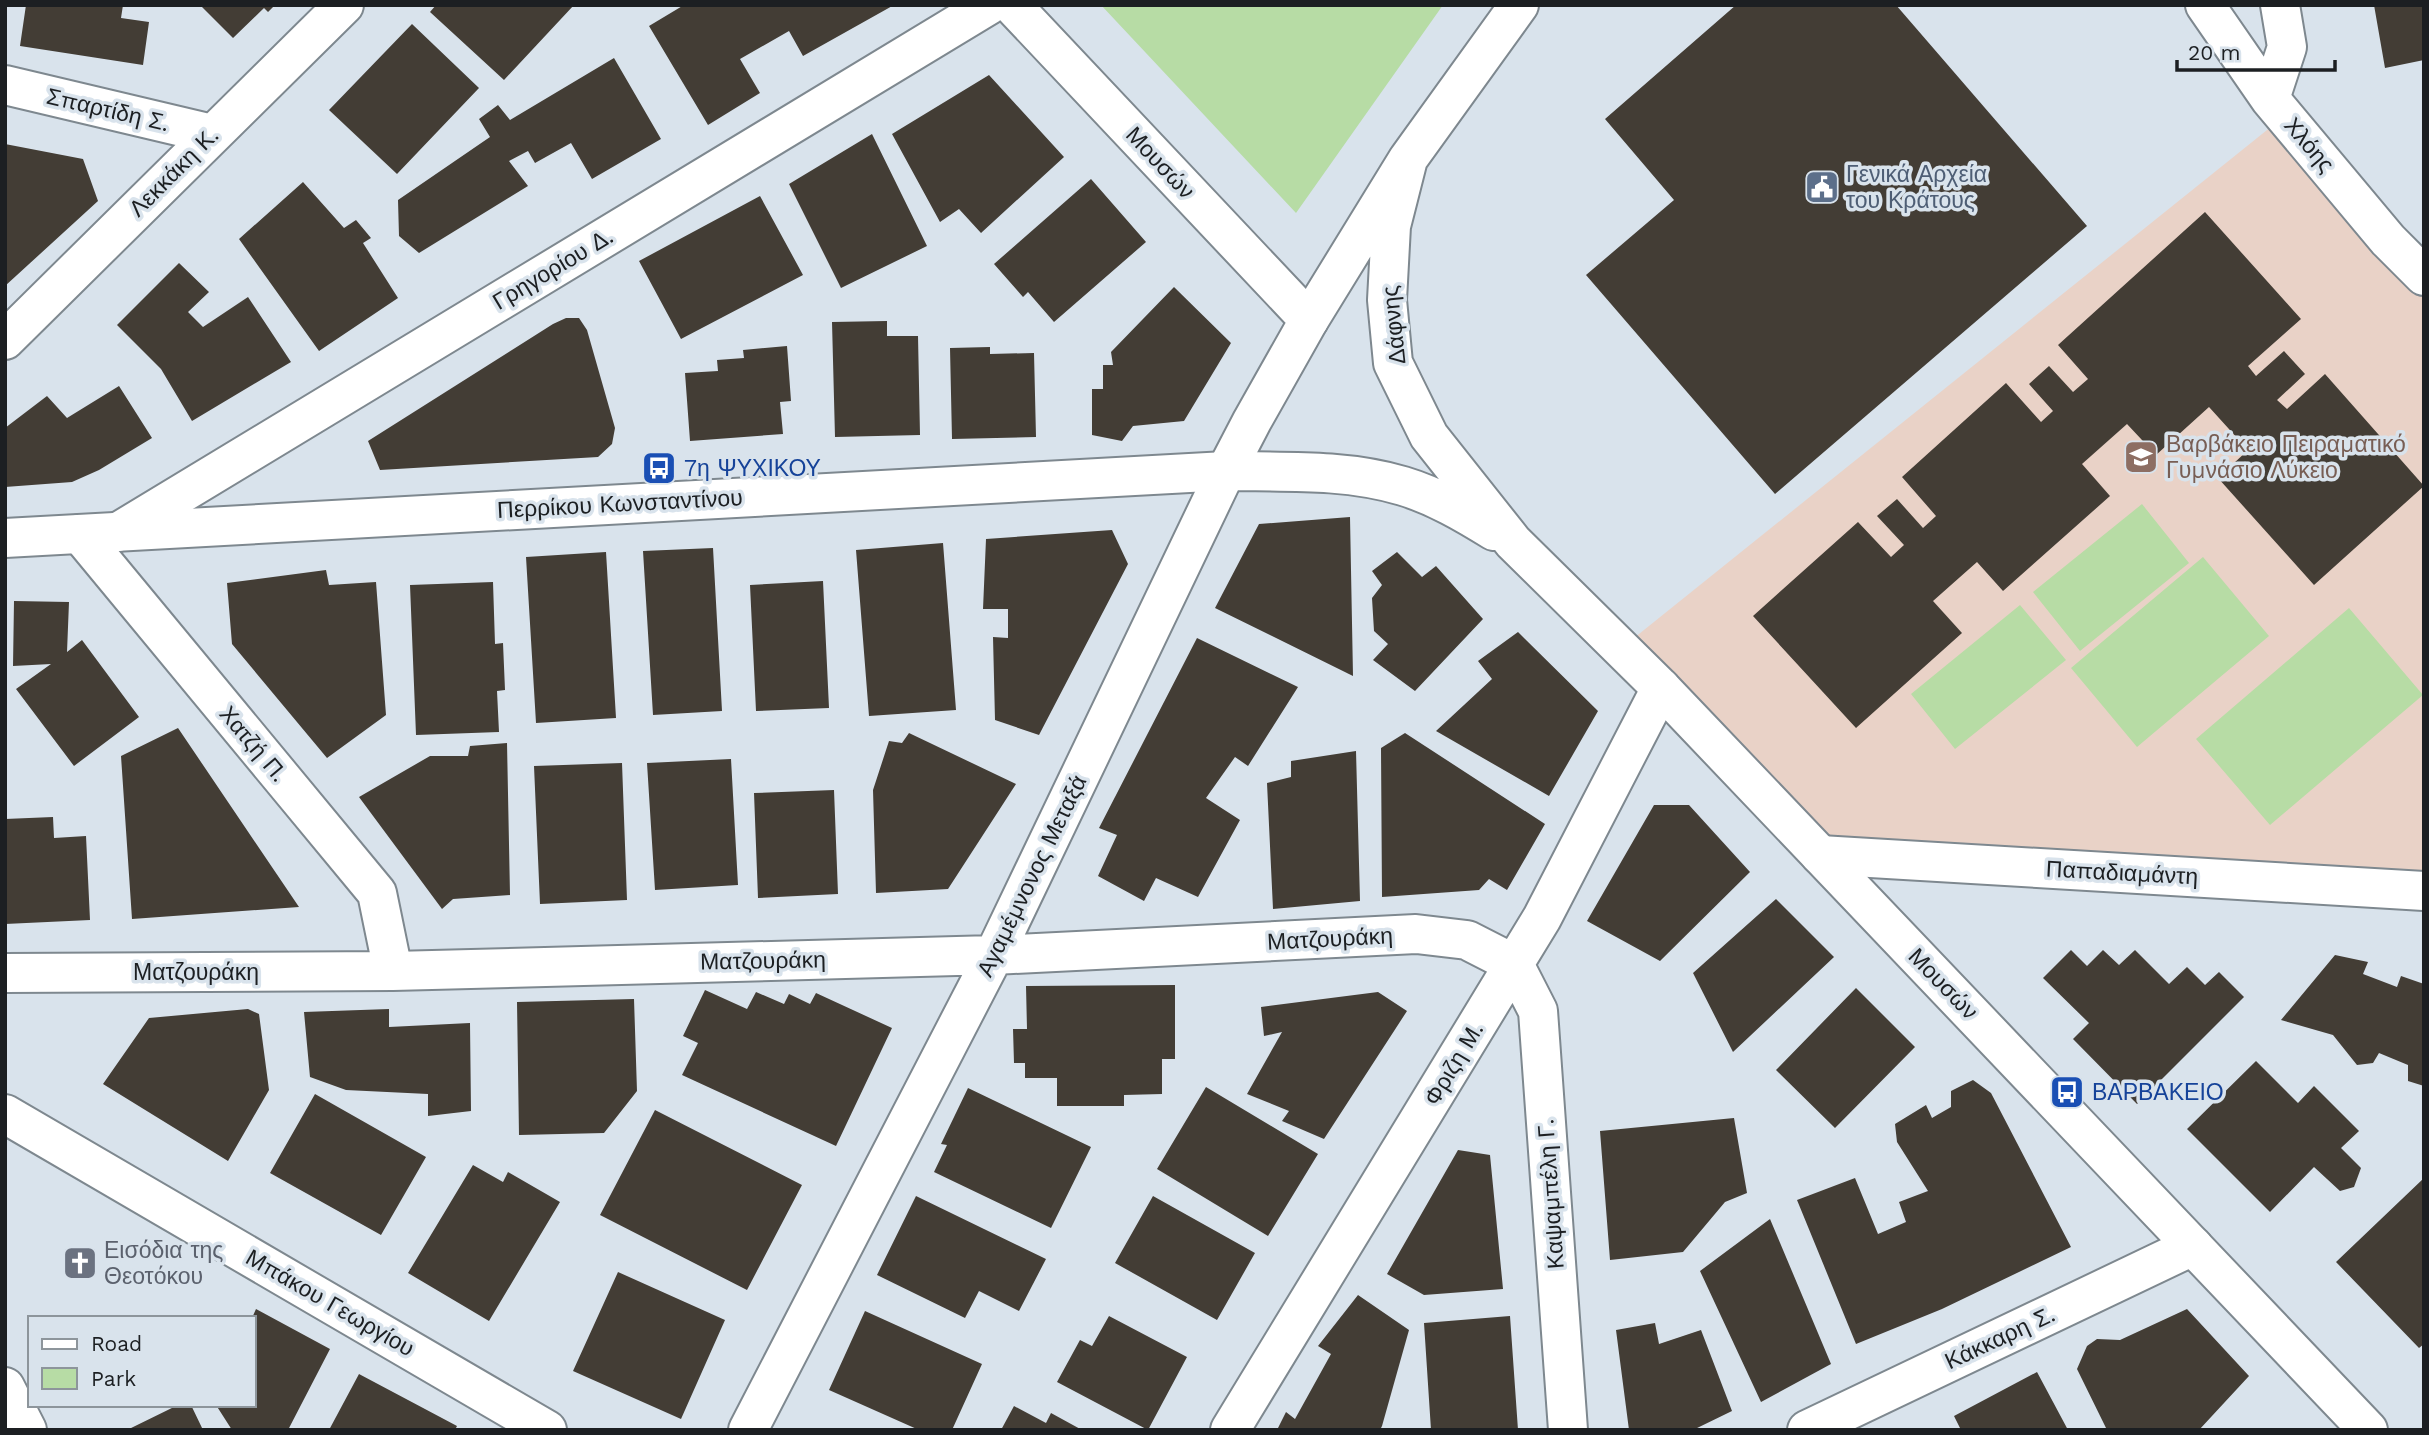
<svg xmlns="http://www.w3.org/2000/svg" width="2429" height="1435" font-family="'Work Sans',sans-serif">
<rect width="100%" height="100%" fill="#d9e3ec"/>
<path fill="#e9d2c7" d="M 2287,114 L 2424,277 L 2424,880 L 1822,844 L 1634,638 Z"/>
<path fill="#b7dca5" d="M 1101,5 L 1443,5 L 1296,213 Z
M 2142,504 L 2189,563 L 2080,651 L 2033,592 Z
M 2203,557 L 2269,636 L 2137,747 L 2071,668 Z
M 2020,605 L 2066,660 L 1955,749 L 1911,694 Z
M 2349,608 L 2423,695 L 2270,825 L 2196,739 Z"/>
<path fill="#433d35" d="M 26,5 L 123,5 L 121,18 L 149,22 L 143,65 L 20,46 Z
M 200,5 L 275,5 L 268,12 L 264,8 L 233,38 Z
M 436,5 L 574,5 L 504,80 L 430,12 Z
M 684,5 L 894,5 L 803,56 L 789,31 L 740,59 L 760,93 L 708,125 L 649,26 Z
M 1736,5 L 1896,5 L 2087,226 L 1775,494 L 1586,275 L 1674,200 L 1605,119 Z
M 2374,5 L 2424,5 L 2424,60 L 2385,68 Z
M 412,24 L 479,88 L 397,174 L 329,110 Z
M 614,58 L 661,139 L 592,179 L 571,143 L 535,163 L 528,151 L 509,161 L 528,186 L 419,253 L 399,236 L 398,200 L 490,137 L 479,119 L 498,105 L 510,120 Z
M 989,75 L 1064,157 L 981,233 L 959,209 L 940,222 L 892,134 Z
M 872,134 L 927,246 L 841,288 L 789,184 Z
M 5,144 L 83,159 L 98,201 L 5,286 Z
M 1091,179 L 1146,242 L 1054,322 L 1028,292 L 1023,297 L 994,264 Z
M 303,182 L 344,228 L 356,220 L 371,238 L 363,243 L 398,298 L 319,351 L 239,239 Z
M 760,196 L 803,275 L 681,339 L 639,261 Z
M 2205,212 L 2301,319 L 2248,366 L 2256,376 L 2284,351 L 2305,374 L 2277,400 L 2287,409 L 2325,374 L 2424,486 L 2314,585 L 2218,478 L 2248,450 L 2209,407 L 2156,455 L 2127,424 L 2082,464 L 2110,496 L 2003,591 L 1977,562 L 1933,601 L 1962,633 L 1856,728 L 1753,616 L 1858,522 L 1891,557 L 1904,545 L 1877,516 L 1897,499 L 1923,528 L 1936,516 L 1902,477 L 2006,383 L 2041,422 L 2053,411 L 2029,384 L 2049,366 L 2073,392 L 2088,379 L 2058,345 Z
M 179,263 L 209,292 L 188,312 L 203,327 L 248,297 L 291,362 L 192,421 L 161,369 L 117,325 Z
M 1174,287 L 1231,343 L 1184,421 L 1133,426 L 1122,441 L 1092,435 L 1092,389 L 1103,389 L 1103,365 L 1113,365 L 1111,352 Z
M 566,318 L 579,318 L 587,330 L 615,428 L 612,444 L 598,457 L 380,470 L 368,441 L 553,324 Z
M 887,321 L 887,336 L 918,336 L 920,435 L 835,437 L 832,322 Z
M 787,346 L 791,401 L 780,402 L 783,434 L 690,441 L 685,373 L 718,371 L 717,360 L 744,358 L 743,350 Z
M 990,347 L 990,354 L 1034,353 L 1036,437 L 952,439 L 950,348 Z
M 119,386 L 152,438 L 99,470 L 72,482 L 5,487 L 5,428 L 47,396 L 67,418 Z
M 1350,517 L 1353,676 L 1215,608 L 1259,524 Z
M 1112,530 L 1128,564 L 1039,735 L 995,720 L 993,637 L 1008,638 L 1008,609 L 983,609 L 986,539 Z
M 943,543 L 956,710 L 869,716 L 856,550 Z
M 713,548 L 722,711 L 653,715 L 643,551 Z
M 606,552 L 616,718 L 536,723 L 526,557 Z
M 1397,552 L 1422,577 L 1436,566 L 1483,619 L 1415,691 L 1373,660 L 1388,644 L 1374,631 L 1372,598 L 1382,585 L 1372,571 Z
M 326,570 L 329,585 L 376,582 L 386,715 L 327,758 L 232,644 L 227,583 Z
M 823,581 L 829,708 L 756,711 L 750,585 Z
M 493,582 L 495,644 L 503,643 L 505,690 L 497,691 L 499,732 L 416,735 L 410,585 Z
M 14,601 L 69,602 L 67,652 L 82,640 L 139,717 L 74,766 L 16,689 L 51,664 L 13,666 Z
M 1518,632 L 1598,711 L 1549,796 L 1436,731 L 1492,679 L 1478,661 Z
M 1197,638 L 1298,687 L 1248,766 L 1235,757 L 1206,798 L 1240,820 L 1198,897 L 1156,878 L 1144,901 L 1098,876 L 1117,835 L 1099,828 Z
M 178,728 L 299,907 L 132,919 L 121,756 Z
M 909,733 L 1016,784 L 948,889 L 876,893 L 873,790 L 889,741 L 902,743 Z
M 1405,733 L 1545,824 L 1507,890 L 1489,879 L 1479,890 L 1382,897 L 1381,748 Z
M 507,743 L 510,895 L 453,899 L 442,909 L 359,797 L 430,756 L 468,756 L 470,746 Z
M 1356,751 L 1360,901 L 1273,909 L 1267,783 L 1291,777 L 1291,761 Z
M 731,759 L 738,885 L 655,890 L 647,763 Z
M 622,763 L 627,900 L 540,904 L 534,766 Z
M 834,790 L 838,894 L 758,898 L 754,793 Z
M 1654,805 L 1689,805 L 1750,872 L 1660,961 L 1587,921 Z
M 53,817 L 54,838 L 86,836 L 90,920 L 5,924 L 5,819 Z
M 1776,899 L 1834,957 L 1733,1052 L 1693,973 Z
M 2071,950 L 2087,966 L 2103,950 L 2119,965 L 2135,950 L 2169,984 L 2187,967 L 2205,985 L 2219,972 L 2244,997 L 2137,1104 L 2073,1039 L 2089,1023 L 2043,978 Z
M 2335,955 L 2368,962 L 2363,974 L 2397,987 L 2401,976 L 2424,984 L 2424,1086 L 2408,1081 L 2408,1065 L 2379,1053 L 2373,1063 L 2357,1065 L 2333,1035 L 2281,1020 Z
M 1175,985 L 1175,1059 L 1162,1059 L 1162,1094 L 1124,1095 L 1124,1106 L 1057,1106 L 1057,1078 L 1025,1078 L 1025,1063 L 1014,1063 L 1013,1029 L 1027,1029 L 1026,986 Z
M 1856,988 L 1915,1047 L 1835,1128 L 1776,1070 Z
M 705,990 L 747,1009 L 756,992 L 784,1004 L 789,994 L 810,1004 L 816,993 L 892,1028 L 836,1146 L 682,1075 L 698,1043 L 683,1036 Z
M 1378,992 L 1407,1011 L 1324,1139 L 1282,1121 L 1289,1111 L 1247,1094 L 1282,1032 L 1264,1036 L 1261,1007 Z
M 634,999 L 637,1091 L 604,1133 L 519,1135 L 517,1002 Z
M 248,1009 L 259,1014 L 269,1090 L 228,1161 L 103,1084 L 149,1018 Z
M 389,1009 L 389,1027 L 470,1023 L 471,1111 L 428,1116 L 428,1094 L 346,1090 L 310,1077 L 304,1012 Z
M 2256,1061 L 2298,1103 L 2314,1086 L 2359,1131 L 2341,1148 L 2361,1168 L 2354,1187 L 2340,1191 L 2314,1167 L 2270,1212 L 2187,1129 Z
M 1973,1080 L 1991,1093 L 2071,1247 L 1942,1309 L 1856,1344 L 1797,1200 L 1855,1178 L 1878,1234 L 1906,1222 L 1899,1202 L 1928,1191 L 1897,1142 L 1895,1124 L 1926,1105 L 1932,1118 L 1951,1107 L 1951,1091 Z
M 1206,1087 L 1318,1154 L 1268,1236 L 1157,1169 Z
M 968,1088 L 1091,1147 L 1051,1228 L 934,1172 L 947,1145 L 941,1144 Z
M 315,1094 L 426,1157 L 381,1235 L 270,1173 Z
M 655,1110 L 802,1185 L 747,1290 L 600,1215 Z
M 1734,1118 L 1747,1193 L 1725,1202 L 1683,1252 L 1610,1260 L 1600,1131 Z
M 1458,1150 L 1490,1155 L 1503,1289 L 1424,1295 L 1387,1274 Z
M 473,1165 L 503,1182 L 508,1172 L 560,1202 L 489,1321 L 408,1273 Z
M 2424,1178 L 2424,1344 L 2419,1348 L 2336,1262 Z
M 916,1196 L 1046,1259 L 1019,1311 L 979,1291 L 965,1318 L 877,1275 Z
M 1153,1196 L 1255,1253 L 1217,1320 L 1115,1263 Z
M 1770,1219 L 1831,1364 L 1761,1402 L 1700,1271 Z
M 618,1272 L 725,1320 L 681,1419 L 573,1371 Z
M 1358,1295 L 1409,1330 L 1382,1426 L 1380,1430 L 1277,1430 L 1286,1412 L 1295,1419 L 1331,1354 L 1318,1346 Z
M 256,1309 L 330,1349 L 288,1430 L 232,1430 L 216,1405 L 254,1405 L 254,1318 L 252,1318 Z
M 2187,1309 L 2249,1376 L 2199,1430 L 2107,1430 L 2077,1369 L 2087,1346 L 2097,1339 L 2120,1340 Z
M 865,1311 L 982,1364 L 952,1430 L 919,1430 L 829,1390 Z
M 1109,1316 L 1187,1357 L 1148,1430 L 1057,1382 L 1080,1340 L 1092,1346 Z
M 1510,1316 L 1518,1430 L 1431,1430 L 1424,1323 Z
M 1655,1323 L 1659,1344 L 1701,1330 L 1732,1411 L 1693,1430 L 1629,1430 L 1616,1330 Z
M 2037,1372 L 2068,1430 L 1961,1430 L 1954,1416 Z
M 359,1374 L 457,1426 L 455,1430 L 329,1430 Z
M 178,1405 L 191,1405 L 203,1430 L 127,1430 Z
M 1014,1406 L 1046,1423 L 1051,1413 L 1082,1430 L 1001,1430 Z"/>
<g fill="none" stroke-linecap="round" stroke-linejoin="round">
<g stroke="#7e888f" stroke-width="42">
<path id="minor" d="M 2205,5 L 2270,99 L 2388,240 L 2424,276
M 5,85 L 212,134
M 2270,99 L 2287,47 L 2280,5
M 5,340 L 344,5
M 118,532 L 989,5
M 80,534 L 377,893 L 393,971
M 1820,855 L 2424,891
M 1514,964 L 1538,1011 L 1568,1430
M 5,973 L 393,971 L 994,955 L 1416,934 L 1467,940 L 1514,964
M 5,1114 L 547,1430
M 748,1430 L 994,955 L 1226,471 L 1252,421 L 1309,320 L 1012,5
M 1230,1430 L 1542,918 L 1661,688
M 1807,1430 L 2193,1246"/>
</g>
<g stroke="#7e888f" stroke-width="42">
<path id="major" d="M 1408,159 L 1391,226 L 1387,300 L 1393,363 L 1429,436 L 1513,542 L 1661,688 L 2368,1430
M 1309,320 L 1408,159 L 1519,5
M 5,538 L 1226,471 C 1285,472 1347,469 1403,486 C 1436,496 1465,513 1494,531
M 5,1387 L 27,1430"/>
</g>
<use href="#minor" stroke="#fff" stroke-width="38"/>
<use href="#major" stroke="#fff" stroke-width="38"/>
</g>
<defs>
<g id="civic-square" transform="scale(1.75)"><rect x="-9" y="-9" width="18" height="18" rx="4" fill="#5c6f8a" stroke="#d9e3ec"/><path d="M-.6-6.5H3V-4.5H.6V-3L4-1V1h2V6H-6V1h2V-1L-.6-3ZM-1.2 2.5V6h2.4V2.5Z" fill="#fff"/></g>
<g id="school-square" transform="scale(1.75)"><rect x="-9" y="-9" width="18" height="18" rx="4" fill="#8d6e63" stroke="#d9e3ec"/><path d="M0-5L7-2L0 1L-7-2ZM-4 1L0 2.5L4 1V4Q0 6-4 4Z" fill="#fff"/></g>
<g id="bus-square" transform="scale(1.75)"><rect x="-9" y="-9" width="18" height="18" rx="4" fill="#1a4fb4" stroke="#d9e3ec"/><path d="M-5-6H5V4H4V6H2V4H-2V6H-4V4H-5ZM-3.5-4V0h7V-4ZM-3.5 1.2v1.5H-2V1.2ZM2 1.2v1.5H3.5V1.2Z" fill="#fff"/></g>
<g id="church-square" transform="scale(1.75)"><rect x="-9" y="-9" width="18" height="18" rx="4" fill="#6b7280" stroke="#d9e3ec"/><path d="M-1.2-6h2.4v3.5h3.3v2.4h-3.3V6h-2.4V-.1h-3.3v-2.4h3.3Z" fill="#fff"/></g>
</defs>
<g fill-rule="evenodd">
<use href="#civic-square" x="1822" y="187"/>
<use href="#school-square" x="2141" y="457"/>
<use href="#bus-square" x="659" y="468"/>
<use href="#bus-square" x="2067" y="1092"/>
<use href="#church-square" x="80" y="1263"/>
</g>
<g text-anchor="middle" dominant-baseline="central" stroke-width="7" stroke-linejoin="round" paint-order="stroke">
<g font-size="23" fill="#1c1f22" stroke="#d9e3ec">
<text transform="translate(108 110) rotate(13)">Σπαρτίδη Σ.</text>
<text transform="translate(2309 145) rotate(50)">Χλόης</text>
<text transform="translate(1160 163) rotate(47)">Μουσών</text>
<text transform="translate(174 172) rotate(-45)">Λεκκάκη Κ.</text>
<text transform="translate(553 269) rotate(-31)">Γρηγορίου Δ.</text>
<text transform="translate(1394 325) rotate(-96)">Δάφνης</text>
<text transform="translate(620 504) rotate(-3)">Περρίκου Κωνσταντίνου</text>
<text transform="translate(253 744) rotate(50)">Χατζή Π.</text>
<text transform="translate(2122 873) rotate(3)">Παπαδιαμάντη</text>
<text transform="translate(1032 876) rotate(-64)">Αγαμέμνονος Μεταξά</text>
<text transform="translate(1330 939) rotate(-3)">Ματζουράκη</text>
<text transform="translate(763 961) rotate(-1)">Ματζουράκη</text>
<text x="196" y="972">Ματζουράκη</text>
<text transform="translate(1943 984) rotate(46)">Μουσών</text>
<text transform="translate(1454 1064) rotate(-59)">Φριζη Μ.</text>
<text transform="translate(1551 1194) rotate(-94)">Καψαμπέλη Γ.</text>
<text transform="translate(330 1303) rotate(30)">Μπάκου Γεωργίου</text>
<text transform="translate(2000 1338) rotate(-25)">Κάκκαρη Σ.</text>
</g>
<g font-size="23" fill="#4e5e75" stroke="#d9e3ec" text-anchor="start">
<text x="1846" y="174">Γενικά Αρχεία<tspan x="1846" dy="26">του Κράτους</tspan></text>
</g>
<g font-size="23" fill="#785e54" stroke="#d9e3ec" text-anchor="start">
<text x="2166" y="444">Βαρβάκειο Πειραματικό<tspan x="2166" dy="26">Γυμνάσιο Λύκειο</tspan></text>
</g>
<g font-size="23" fill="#164399" stroke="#d9e3ec" text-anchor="start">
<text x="684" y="468">7η ΨΥΧΙΚΟΥ</text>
<text x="2092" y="1092">ΒΑΡΒΑΚΕΙΟ</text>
</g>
<g font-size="23" fill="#5b616d" stroke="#d9e3ec" text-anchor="start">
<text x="104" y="1250">Εισόδια της<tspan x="104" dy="26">Θεοτόκου</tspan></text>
</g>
</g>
<rect width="2429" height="1435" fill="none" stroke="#1c1f22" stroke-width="14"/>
<rect x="28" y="1316" width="228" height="91" fill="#d9e3ec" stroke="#8d959b" stroke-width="2"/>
<rect x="42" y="1339" width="35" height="10" fill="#ffffff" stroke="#8d959b" stroke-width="2"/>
<text x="91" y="1351" font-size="21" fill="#1c1f22">Road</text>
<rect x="42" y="1368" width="35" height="21" fill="#b7dca5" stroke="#8d959b" stroke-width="2"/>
<text x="91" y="1386" font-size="21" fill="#1c1f22">Park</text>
<path d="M2177 60v10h158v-10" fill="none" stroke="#1c1f22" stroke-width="3.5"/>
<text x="2188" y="60" font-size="21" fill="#1c1f22" stroke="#d9e3ec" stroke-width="5" paint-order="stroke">20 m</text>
</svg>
